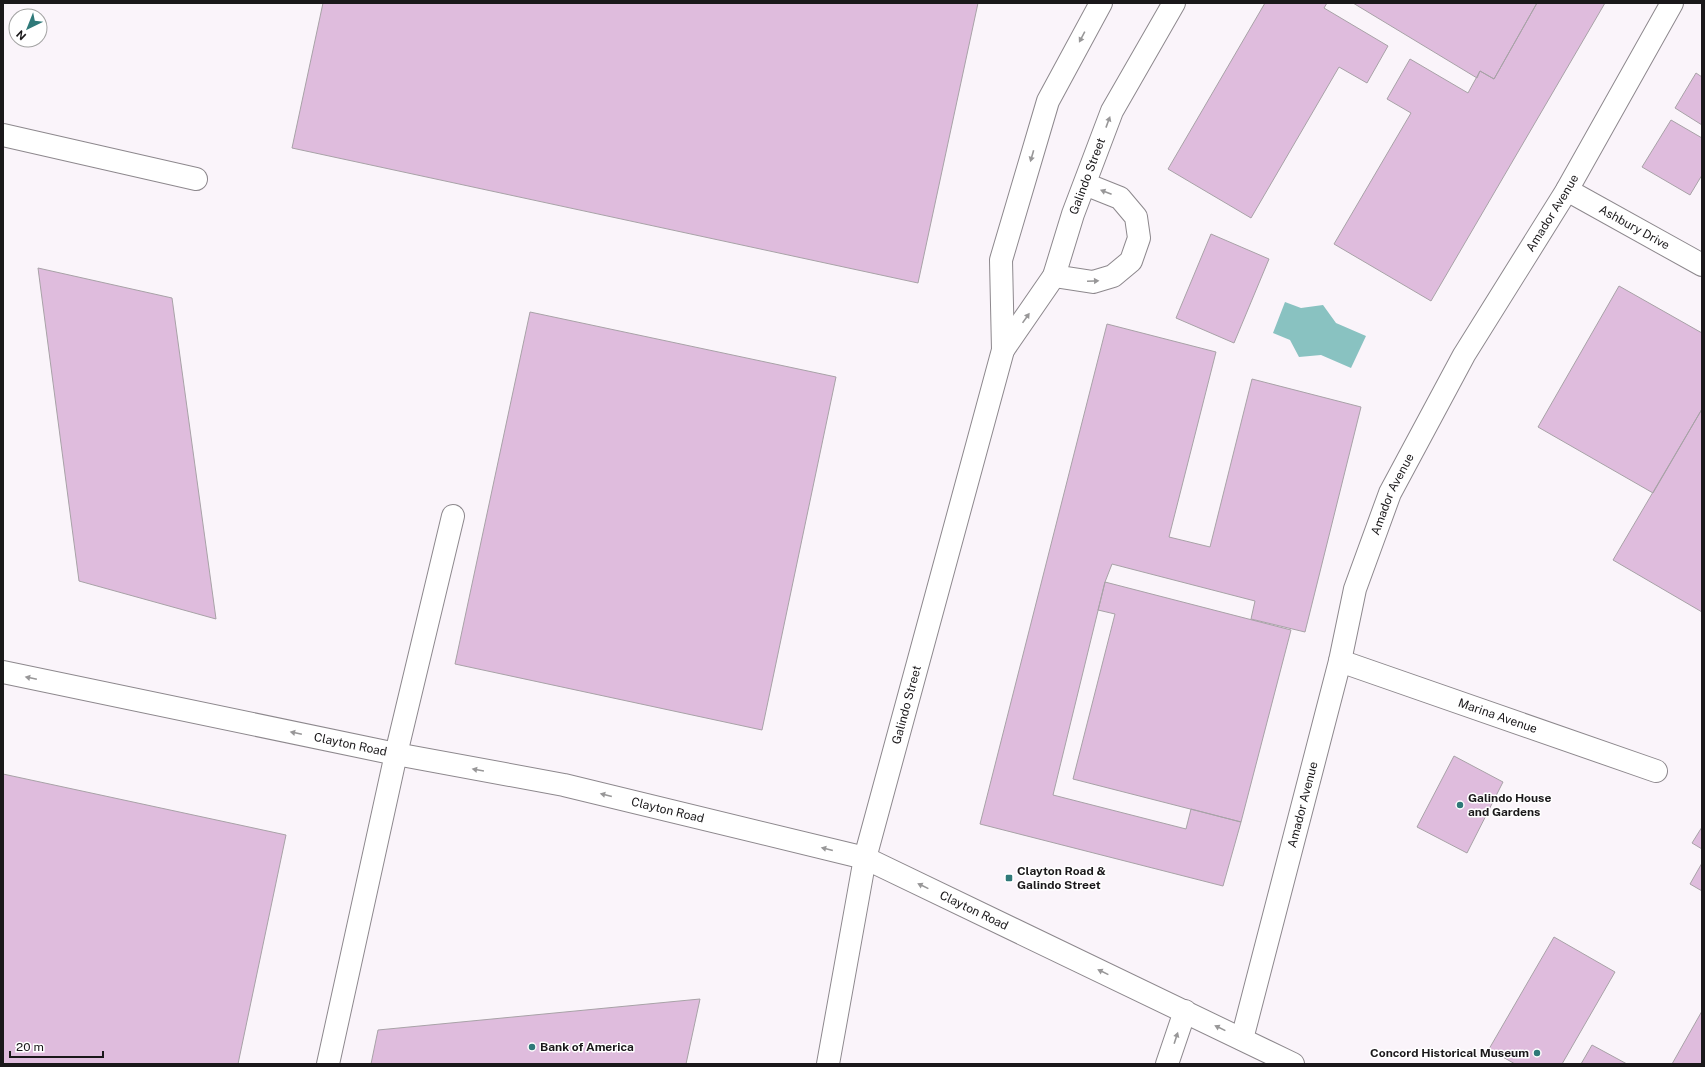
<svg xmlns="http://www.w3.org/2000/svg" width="1705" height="1067" font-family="'Public Sans',sans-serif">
<rect width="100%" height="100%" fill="#faf4fa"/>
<path fill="#89c2c1" d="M 1285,302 L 1301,308 L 1323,305 L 1336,323 L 1366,336 L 1351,368 L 1321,355 L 1299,357 L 1290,340 L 1273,333 Z"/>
<path fill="#dfbcdd" stroke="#a8a2a7" d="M 323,3 L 978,3 L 918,283 L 292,148 Z
M 1265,3 L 1327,3 L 1324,8 L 1388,46 L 1367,83 L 1339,67 L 1251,218 L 1168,169 Z
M 1353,3 L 1537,3 L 1494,79 L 1480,71 L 1477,78 Z
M 1537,3 L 1605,3 L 1431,301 L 1334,244 L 1411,113 L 1387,99 L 1410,59 L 1468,93 L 1480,71 L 1494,79 Z
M 1696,73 L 1702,77 L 1702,125 L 1675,108 Z
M 1671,120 L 1702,138 L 1702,175 L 1690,195 L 1642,167 Z
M 1211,234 L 1269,259 L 1234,343 L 1176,318 Z
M 38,268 L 172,298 L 216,619 L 79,581 Z
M 1619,286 L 1702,333 L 1702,409 L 1653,493 L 1538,427 Z
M 530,312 L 836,377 L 762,730 L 455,664 Z
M 1107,324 L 1216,352 L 1169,537 L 1210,547 L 1252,379 L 1361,407 L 1305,632 L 1251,619 L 1255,601 L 1112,564 L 1105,582 L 1053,795 L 1186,829 L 1191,809 L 1241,822 L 1223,886 L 980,824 Z
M 1702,409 L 1702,612 L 1613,560 Z
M 1105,582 L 1291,630 L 1241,822 L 1073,779 L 1115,614 L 1098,610 Z
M 1454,756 L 1503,782 L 1467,853 L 1417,827 Z
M 3,774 L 286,835 L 238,1064 L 3,1064 Z
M 1702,827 L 1702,849 L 1692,843 Z
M 1702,863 L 1702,891 L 1690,884 Z
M 1554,937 L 1615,972 L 1562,1064 L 1515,1064 L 1489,1049 Z
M 700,999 L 686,1064 L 371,1064 L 378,1030 Z
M 1702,1011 L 1702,1064 L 1672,1064 Z
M 1592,1045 L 1627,1064 L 1581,1064 Z"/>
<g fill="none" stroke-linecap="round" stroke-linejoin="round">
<g stroke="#8d888d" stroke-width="24">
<g id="minor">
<path d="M 3,135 L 196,179"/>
<path id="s1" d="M 1567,190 L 1702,265"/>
<path d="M 1054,276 L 1093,282 L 1113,276 L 1131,261 L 1139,238 L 1136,217 L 1120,198 L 1085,184"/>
<path id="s2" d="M 1340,661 L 1656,771"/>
<path id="s3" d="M 1242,1039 L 1340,661 L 1355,589 L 1390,493 L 1464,355 L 1567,190 L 1672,3"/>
<path d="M 328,1064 L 396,754 L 453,516"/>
<path d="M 1167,1064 L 1185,1011"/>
</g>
</g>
<g stroke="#8d888d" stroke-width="24">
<g id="major">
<path id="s4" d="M 1003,350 L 1054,276 L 1073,214 L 1112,111 L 1174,3"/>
<path id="s5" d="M 3,672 L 396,754 L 564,785 L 865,858 L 1293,1064"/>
<path id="s6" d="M 828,1064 L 865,858 L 1003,350 L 1001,260 L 1048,101 L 1101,3"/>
</g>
</g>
<use href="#minor" stroke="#fff" stroke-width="22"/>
<use href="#major" stroke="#fff" stroke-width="22"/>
</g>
<defs><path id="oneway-solid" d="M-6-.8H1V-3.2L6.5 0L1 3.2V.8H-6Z"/></defs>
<g fill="#989798">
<use href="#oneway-solid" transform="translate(1082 37) rotate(118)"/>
<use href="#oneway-solid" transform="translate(1108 122) rotate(-70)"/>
<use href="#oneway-solid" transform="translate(1032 156) rotate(106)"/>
<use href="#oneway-solid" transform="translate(1106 192) rotate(-159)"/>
<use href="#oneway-solid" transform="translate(1093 281) rotate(-3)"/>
<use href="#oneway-solid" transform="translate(1026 318) rotate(-55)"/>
<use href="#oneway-solid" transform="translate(31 678) rotate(-168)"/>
<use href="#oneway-solid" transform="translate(296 733) rotate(-168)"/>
<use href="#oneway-solid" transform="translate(478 770) rotate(-170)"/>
<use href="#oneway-solid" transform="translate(606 795) rotate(-166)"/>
<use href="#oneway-solid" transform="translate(827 849) rotate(-166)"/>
<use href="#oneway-solid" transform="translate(923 886) rotate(-154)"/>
<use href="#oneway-solid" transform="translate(1103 972) rotate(-154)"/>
<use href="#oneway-solid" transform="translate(1220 1028) rotate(-154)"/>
<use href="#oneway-solid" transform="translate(1176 1038) rotate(-72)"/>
</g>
<g fill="#2f7979" stroke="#fff" stroke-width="1.5">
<circle cx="1460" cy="805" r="4"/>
<rect x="1005" y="874" width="8" height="8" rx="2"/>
<circle cx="532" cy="1047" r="4"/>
<circle cx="1537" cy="1053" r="4"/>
</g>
<g text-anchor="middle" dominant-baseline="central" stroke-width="3" stroke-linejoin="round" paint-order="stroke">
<g font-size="12" fill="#1a181a" stroke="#fff">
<text stroke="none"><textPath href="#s4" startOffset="195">Galindo Street</textPath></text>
<text stroke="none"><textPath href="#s3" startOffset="890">Amador Avenue</textPath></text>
<text stroke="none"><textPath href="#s1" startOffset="77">Ashbury Drive</textPath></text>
<text stroke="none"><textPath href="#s3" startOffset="566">Amador Avenue</textPath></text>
<text stroke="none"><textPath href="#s6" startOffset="368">Galindo Street</textPath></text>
<text stroke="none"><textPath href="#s2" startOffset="167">Marina Avenue</textPath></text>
<text stroke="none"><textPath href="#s5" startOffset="355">Clayton Road</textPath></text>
<text stroke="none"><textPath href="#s3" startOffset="242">Amador Avenue</textPath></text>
<text stroke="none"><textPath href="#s5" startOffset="679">Clayton Road</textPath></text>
<text stroke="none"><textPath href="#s5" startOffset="1003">Clayton Road</textPath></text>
</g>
<g font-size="12" font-weight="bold" fill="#1a181a" stroke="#fff" text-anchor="start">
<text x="1468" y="798">Galindo House<tspan x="1468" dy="14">and Gardens</tspan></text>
<text x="1017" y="871">Clayton Road &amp;<tspan x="1017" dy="14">Galindo Street</tspan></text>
<text x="540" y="1047">Bank of America</text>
<text x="1529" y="1053" text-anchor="end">Concord Historical Museum</text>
</g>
</g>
<rect width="1705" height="1067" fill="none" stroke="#1a181a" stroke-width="8"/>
<g transform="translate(28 28) rotate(223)"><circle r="19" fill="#ffffff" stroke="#a3a3a3"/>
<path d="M0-3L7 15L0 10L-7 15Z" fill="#2f7979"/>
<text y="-6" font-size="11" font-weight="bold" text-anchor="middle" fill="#1a181a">N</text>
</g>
<path d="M10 1051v6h93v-6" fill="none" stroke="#1a181a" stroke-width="2"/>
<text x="16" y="1051" font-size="12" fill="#1a181a" stroke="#ffffff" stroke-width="3" paint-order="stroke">20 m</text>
</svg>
